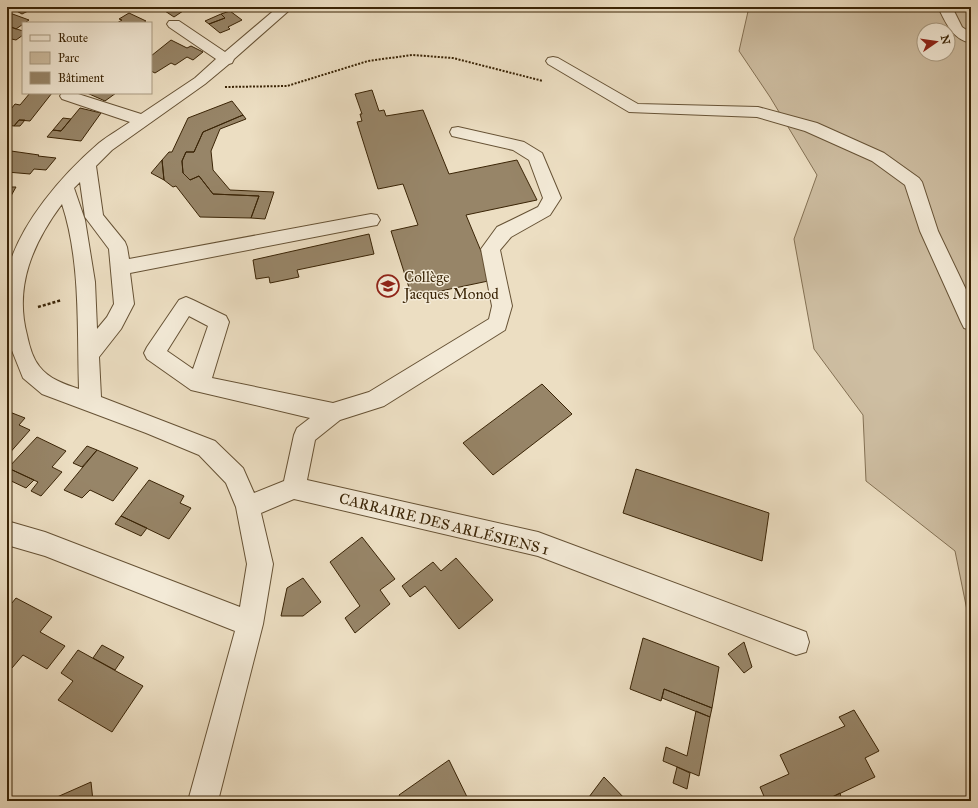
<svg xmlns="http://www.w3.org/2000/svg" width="978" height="808" font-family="'IM FELL Great Primer',serif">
<rect width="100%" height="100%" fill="#ecdec2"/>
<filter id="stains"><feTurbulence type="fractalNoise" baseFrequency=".005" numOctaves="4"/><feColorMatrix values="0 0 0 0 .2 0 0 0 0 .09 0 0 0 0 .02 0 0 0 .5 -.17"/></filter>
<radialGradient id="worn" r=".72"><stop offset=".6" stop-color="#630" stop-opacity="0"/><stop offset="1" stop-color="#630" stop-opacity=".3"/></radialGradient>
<path fill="#cebea2" stroke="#847154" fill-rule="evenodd" d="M 749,7 L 971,7 L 971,630 L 955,551 L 866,481 L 863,415 L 814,349 L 794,239 L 817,175 L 770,97 L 739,51 ZM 924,30 L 948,30 L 948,54 L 924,54 Z"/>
<path fill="#978568" stroke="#3a2406" d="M 9,7 L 36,7 L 22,14 Z
M 159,7 L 189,7 L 174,17 Z
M 230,11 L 242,20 L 228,27 L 230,29 L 220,33 L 209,24 L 225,18 L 221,14 Z
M 7,12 L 29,20 L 16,29 L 7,25 Z
M 129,13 L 146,21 L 143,23 L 117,23 L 122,20 L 119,19 Z
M 221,14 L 225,18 L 209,24 L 205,21 Z
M 7,26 L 23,31 L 23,35 L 16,40 L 7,38 Z
M 171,40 L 187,48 L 191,46 L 203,52 L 193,60 L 187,57 L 175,65 L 171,63 L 155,73 L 151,71 L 151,56 Z
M 372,90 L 379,111 L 384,110 L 386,116 L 423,110 L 449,174 L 517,160 L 537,200 L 466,215 L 493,280 L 412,297 L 391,231 L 418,225 L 403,184 L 378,189 L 357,122 L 362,121 L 360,114 L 362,114 L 355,94 Z
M 30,93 L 52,93 L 30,121 L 19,120 L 14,126 L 7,125 L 7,114 L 15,104 L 20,105 Z
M 87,93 L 116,93 L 105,101 Z
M 232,101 L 243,115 L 203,132 L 194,152 L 186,152 L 182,161 L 183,173 L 190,180 L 199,176 L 213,194 L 259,196 L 251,218 L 200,217 L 176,186 L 173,187 L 164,180 L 162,160 L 169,152 L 172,152 L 188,118 Z
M 80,108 L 101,113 L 81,141 L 47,137 L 53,130 L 61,131 Z
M 243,115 L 246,119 L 220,129 L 211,151 L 213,170 L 230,190 L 274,192 L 265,219 L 251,218 L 259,196 L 213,194 L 199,176 L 190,180 L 183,173 L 182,161 L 186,152 L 194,152 L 203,132 Z
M 63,118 L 71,119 L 61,131 L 53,130 Z
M 19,120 L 25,120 L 20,126 L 14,126 Z
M 11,151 L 39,155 L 38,156 L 56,158 L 46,170 L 34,169 L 30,174 L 7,172 L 7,155 Z
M 162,160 L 164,180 L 151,173 Z
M 7,187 L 16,187 L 7,203 Z
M 369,234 L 374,254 L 297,270 L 299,277 L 270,283 L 269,277 L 256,279 L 253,260 Z
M 542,384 L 572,414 L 493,475 L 463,443 Z
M 7,411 L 25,418 L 19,425 L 30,430 L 7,456 Z
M 37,437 L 66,451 L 52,467 L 62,472 L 41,496 L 31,491 L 38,482 L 8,468 Z
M 87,446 L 97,450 L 82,467 L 73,463 Z
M 97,450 L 138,468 L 113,501 L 90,490 L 82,498 L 64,490 Z
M 8,468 L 34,480 L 26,488 L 7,479 Z
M 636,469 L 769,513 L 762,561 L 623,513 Z
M 149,480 L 184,496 L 180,503 L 191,508 L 169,539 L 121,516 Z
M 121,516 L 147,528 L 141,536 L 115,524 Z
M 362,537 L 395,579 L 380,590 L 390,604 L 355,633 L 345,618 L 360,606 L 330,562 Z
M 456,558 L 493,600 L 459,629 L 425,586 L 410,597 L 402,586 L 433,562 L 441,571 Z
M 303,578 L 321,602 L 303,616 L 281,616 L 287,588 Z
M 16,598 L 52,617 L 40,632 L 65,646 L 47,669 L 23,655 L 12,668 L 7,665 L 7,609 Z
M 643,638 L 719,667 L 712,708 L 664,689 L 661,701 L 630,689 Z
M 744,642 L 752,667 L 744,673 L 728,654 Z
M 102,645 L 124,657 L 115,670 L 93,658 Z
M 78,650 L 143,686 L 112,732 L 58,700 L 73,681 L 61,673 Z
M 664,689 L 712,708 L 710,717 L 662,698 Z
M 854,710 L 879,751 L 865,758 L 875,777 L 824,801 L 766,801 L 760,787 L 789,774 L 780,755 L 845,726 L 839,717 Z
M 696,711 L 710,717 L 699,776 L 663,761 L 666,747 L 687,756 Z
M 449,760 L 469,801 L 402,801 L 399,795 Z
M 677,767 L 690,773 L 687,789 L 673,783 Z
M 604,777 L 627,801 L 586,801 Z
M 91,782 L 93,801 L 48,801 Z
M 840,793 L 842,801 L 824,801 Z"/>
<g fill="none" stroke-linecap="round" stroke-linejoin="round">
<g stroke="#665235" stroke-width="2">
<path id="minor" d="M 278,7 L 293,7 L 234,59 L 232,63 L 229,64 L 205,84 L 112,150 L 96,166 L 103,215 L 125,242 L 127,247 L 129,259 L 371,214 L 377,215 L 380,220 L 377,225 L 371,226 L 130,273 L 134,304 L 121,329 L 99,357 L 101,397 L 215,441 L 243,468 L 254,493 L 284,481 L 294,435 L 297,428 L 310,418 L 191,390 L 147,359 L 144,353 L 147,347 L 179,300 L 186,297 L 193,300 L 226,316 L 229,322 L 212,378 L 333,403 L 369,392 L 489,319 L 492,306 L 481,249 L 497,227 L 538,207 L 543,198 L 529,160 L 513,150 L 452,136 L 450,132 L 452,128 L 458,127 L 524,142 L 542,153 L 561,198 L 550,215 L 511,237 L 500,250 L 512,306 L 505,330 L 384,406 L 340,420 L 315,440 L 307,480 L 538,532 L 806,632 L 809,642 L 806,652 L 796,655 L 538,556 L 294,499 L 261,513 L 273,564 L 263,624 L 218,801 L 188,801 L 235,631 L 45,556 L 7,545 L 7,521 L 45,532 L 240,607 L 247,564 L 236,507 L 226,483 L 199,455 L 146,433 L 42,394 L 23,378 L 7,338 L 7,272 C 20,223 62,175 99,143 C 109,135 120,129 130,122 L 62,99 L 60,96 L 62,93 L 75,93 L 141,114 L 195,78 L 216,59 L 169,27 L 167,24 L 169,21 L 179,21 L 225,52 ZM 80,182 L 85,217 L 109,249 L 114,304 L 107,317 L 97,329 L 95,282 L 85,220 L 74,188 ZM 62,204 C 81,262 77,328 79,389 C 64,384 49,379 39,366 C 33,359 29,345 27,335 C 14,286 33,243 62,204 ZM 189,316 L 208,326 L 193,369 L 167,351 Z
M 938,7 L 952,7 L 962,27 L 971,33 L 971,43 C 952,39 946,23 938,7 Z
M 553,57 L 558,58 L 638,104 L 758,107 L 817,123 L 884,153 L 919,178 L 922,182 L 938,231 L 971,300 L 971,330 L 964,328 L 961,322 L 920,231 L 905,185 L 872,161 L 805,131 L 757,117 L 629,112 L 548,64 L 546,61 L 548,58 Z"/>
</g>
<path stroke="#3a2406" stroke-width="2" stroke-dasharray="2 1.5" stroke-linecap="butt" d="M 225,87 L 287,86 L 368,61 L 412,55 L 453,58 L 543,81"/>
<path stroke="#3a2406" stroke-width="2.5" stroke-dasharray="3 2" stroke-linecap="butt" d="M 38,307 L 62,300"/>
<use href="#minor" fill="#f3ead7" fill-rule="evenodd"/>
</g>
<defs>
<g id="school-ring" transform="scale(1.15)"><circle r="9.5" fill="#f3ead7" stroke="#8f2418" stroke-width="1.5"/><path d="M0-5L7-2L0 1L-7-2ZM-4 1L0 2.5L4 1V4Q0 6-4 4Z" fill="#8f2418"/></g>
</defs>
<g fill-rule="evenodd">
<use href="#school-ring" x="388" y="286"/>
</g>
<g text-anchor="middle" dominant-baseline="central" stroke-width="3" stroke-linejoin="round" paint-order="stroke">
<g font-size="15" fill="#3a2406" stroke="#f3ead7" text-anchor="start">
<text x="404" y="277">Collège<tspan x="404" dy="17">Jacques Monod</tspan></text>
</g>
<g font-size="15" fill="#3a2406" stroke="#f3ead7">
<text transform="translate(444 524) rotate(14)">CARRAIRE DES ARLÉSIENS 1</text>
</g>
</g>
<rect width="978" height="808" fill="none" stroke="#ecdec2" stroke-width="24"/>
<rect x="8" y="8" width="962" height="792" fill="none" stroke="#3a2406" stroke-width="2"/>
<rect x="12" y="12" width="954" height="784" fill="none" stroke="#3a2406"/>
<rect x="22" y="22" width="130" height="72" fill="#f3ead7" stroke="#a99b83"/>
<rect x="30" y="35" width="20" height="6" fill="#f3ead7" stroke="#a99b83"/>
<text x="58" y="42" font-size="12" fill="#3a2406">Route</text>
<rect x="30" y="52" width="20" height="12" fill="#cebea2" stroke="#a99b83"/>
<text x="58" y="62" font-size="12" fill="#3a2406">Parc</text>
<rect x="30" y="72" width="20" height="12" fill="#978568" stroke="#a99b83"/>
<text x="58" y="82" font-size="12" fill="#3a2406">Bâtiment</text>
<g transform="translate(936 42) rotate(77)"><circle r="19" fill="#f3ead7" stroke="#a99b83"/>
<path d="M0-3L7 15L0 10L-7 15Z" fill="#8f2418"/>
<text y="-6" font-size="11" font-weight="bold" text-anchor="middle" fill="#3a2406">N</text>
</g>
<rect width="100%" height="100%" filter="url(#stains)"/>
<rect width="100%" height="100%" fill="url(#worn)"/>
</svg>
